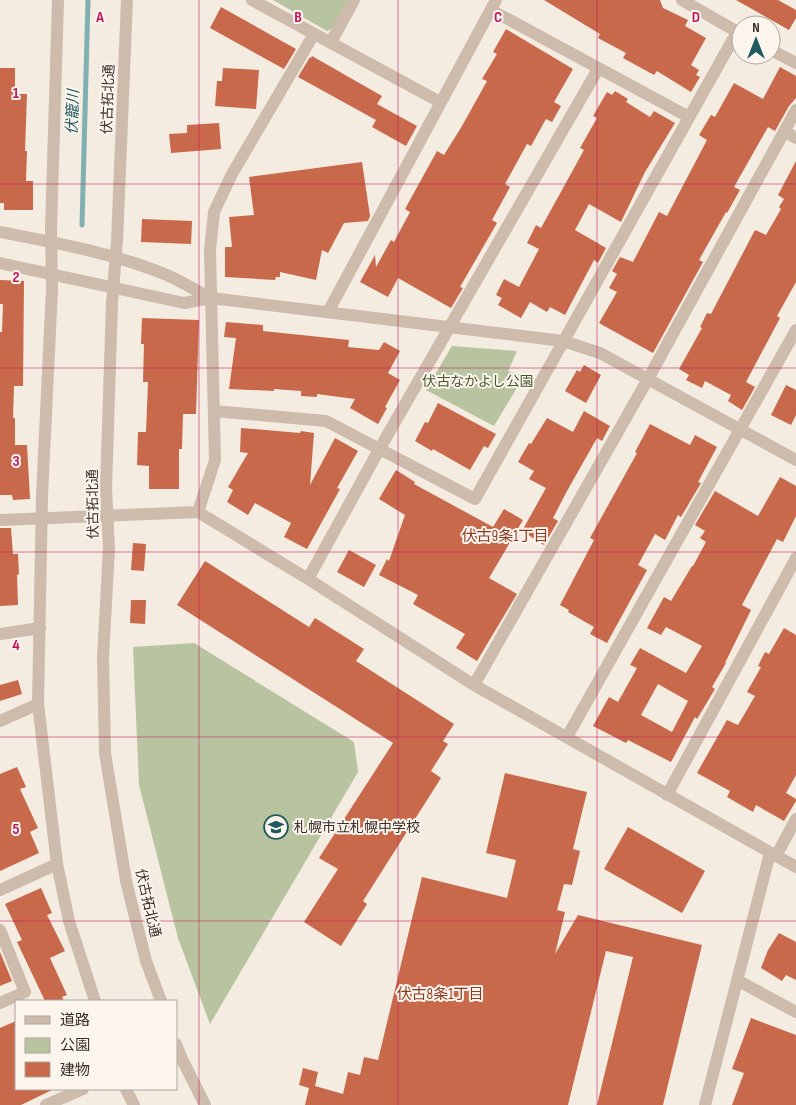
<svg xmlns="http://www.w3.org/2000/svg" width="796" height="1105" font-family="'Sofia Sans Condensed','Noto Sans JP',sans-serif">
<rect width="100%" height="100%" fill="#f4ebe1"/>
<path fill="#b8c4a0" d="M 273,0 L 351,0 L 336,27 L 327,31 Z
M 452,346 L 517,351 L 508,371 L 524,376 L 494,426 L 426,390 Z
M 194,643 L 354,742 L 358,772 L 210,1024 L 178,938 L 139,785 L 133,647 Z"/>
<g fill="none" stroke-linecap="round" stroke-linejoin="round">
<path stroke="#7fb0b2" stroke-width="5" d="M 82,225 L 88,0"/>
</g>
<path fill="#c8694b" fill-rule="evenodd" d="M 544,0 L 660,0 L 663,8 L 688,20 L 685,26 L 706,38 L 691,65 L 699,70 L 696,75 L 700,77 L 691,92 L 657,71 L 654,75 L 623,58 L 626,53 L 598,38 L 600,34 Z
M 736,0 L 778,0 L 796,10 L 796,18 L 789,30 Z
M 221,7 L 296,49 L 284,69 L 210,28 Z
M 506,29 L 573,69 L 554,102 L 561,106 L 552,122 L 546,119 L 531,146 L 527,144 L 505,184 L 510,187 L 492,220 L 497,223 L 460,287 L 463,288 L 451,308 L 398,278 L 388,297 L 360,282 L 375,255 L 376,267 L 391,240 L 394,242 L 410,212 L 405,209 L 437,151 L 444,155 L 462,126 L 487,81 L 482,79 L 497,54 L 493,52 Z
M 312,56 L 382,96 L 377,104 L 417,126 L 406,146 L 372,127 L 376,120 L 298,77 L 310,57 L 311,58 Z
M 780,67 L 796,76 L 796,98 L 789,106 L 775,131 L 768,127 L 734,187 L 740,190 L 727,213 L 726,212 L 699,260 L 703,262 L 653,353 L 599,323 L 617,292 L 609,288 L 617,274 L 612,271 L 620,257 L 633,262 L 659,212 L 667,216 L 707,140 L 699,135 L 711,115 L 715,117 L 734,83 L 763,99 Z
M 0,68 L 15,68 L 15,94 L 27,94 L 25,151 L 27,151 L 26,181 L 33,181 L 33,210 L 4,210 L 4,203 L 0,203 Z
M 223,68 L 259,70 L 256,109 L 215,106 L 217,81 L 222,81 Z
M 615,91 L 628,99 L 626,102 L 650,117 L 654,111 L 675,123 L 645,172 L 621,222 L 589,204 L 575,230 L 606,248 L 598,263 L 594,260 L 565,315 L 550,307 L 547,312 L 530,302 L 521,318 L 498,305 L 502,298 L 496,295 L 504,279 L 519,287 L 539,249 L 527,243 L 536,225 L 541,228 L 584,150 L 580,148 L 597,118 L 593,116 L 607,92 L 612,95 Z
M 219,123 L 221,149 L 171,153 L 169,134 L 187,133 L 187,125 Z
M 796,161 L 796,282 L 777,316 L 780,318 L 746,382 L 755,387 L 742,410 L 728,401 L 731,395 L 705,381 L 702,388 L 686,380 L 689,375 L 679,369 L 702,328 L 700,327 L 707,313 L 711,314 L 755,230 L 766,235 L 781,209 L 779,207 L 784,199 L 778,195 Z
M 362,162 L 370,216 L 368,221 L 344,223 L 328,253 L 322,250 L 316,280 L 280,272 L 280,277 L 276,277 L 275,280 L 225,277 L 225,247 L 232,247 L 229,217 L 254,215 L 249,177 Z
M 142,219 L 192,221 L 191,244 L 141,242 Z
M 0,280 L 24,281 L 23,386 L 14,386 L 13,418 L 15,418 L 15,445 L 27,445 L 30,499 L 13,500 L 12,495 L 0,495 L 0,332 L 2,332 L 3,304 L 0,304 Z
M 142,318 L 199,320 L 196,414 L 183,414 L 182,449 L 179,449 L 179,489 L 149,489 L 149,466 L 137,465 L 138,432 L 146,432 L 148,382 L 143,382 L 144,344 L 141,344 Z
M 226,322 L 263,325 L 263,331 L 349,340 L 348,347 L 379,350 L 384,342 L 400,351 L 388,373 L 400,380 L 385,407 L 387,408 L 378,424 L 350,408 L 355,399 L 317,394 L 317,397 L 301,396 L 301,391 L 274,389 L 274,391 L 229,389 L 236,338 L 224,337 Z
M 584,365 L 601,375 L 586,403 L 565,391 L 577,370 L 580,372 Z
M 786,385 L 796,390 L 796,415 L 791,425 L 771,415 Z
M 438,403 L 496,434 L 488,448 L 484,446 L 470,470 L 433,449 L 432,451 L 415,441 L 425,422 L 428,423 Z
M 584,411 L 610,426 L 602,441 L 597,438 L 567,491 L 553,518 L 558,521 L 544,545 L 522,531 L 546,488 L 529,479 L 534,471 L 518,462 L 529,443 L 531,444 L 547,418 L 573,432 Z
M 650,424 L 690,445 L 695,435 L 717,447 L 698,482 L 701,483 L 681,517 L 678,515 L 665,540 L 655,534 L 638,565 L 647,570 L 607,643 L 590,634 L 594,627 L 568,612 L 569,610 L 560,605 L 594,540 L 590,538 L 637,453 L 635,452 Z
M 241,428 L 300,433 L 301,431 L 314,433 L 310,485 L 335,438 L 358,451 L 337,488 L 340,489 L 307,549 L 284,537 L 291,523 L 255,503 L 248,515 L 227,502 L 233,490 L 228,487 L 248,453 L 240,452 Z
M 396,470 L 415,482 L 414,484 L 493,527 L 504,509 L 523,520 L 489,578 L 517,594 L 477,661 L 456,648 L 465,634 L 413,604 L 418,595 L 379,575 L 387,559 L 389,561 L 405,515 L 379,499 Z
M 780,477 L 796,486 L 796,516 L 783,542 L 777,539 L 742,605 L 751,610 L 725,663 L 726,663 L 712,687 L 715,689 L 697,719 L 695,717 L 671,762 L 628,740 L 626,743 L 593,726 L 609,697 L 618,702 L 637,668 L 630,665 L 640,648 L 686,673 L 702,646 L 666,627 L 661,635 L 647,628 L 664,597 L 671,601 L 692,566 L 693,566 L 706,542 L 700,538 L 705,531 L 695,525 L 715,491 L 758,516 ZM 658,684 L 688,701 L 672,732 L 641,715 Z
M 0,528 L 11,528 L 13,554 L 18,554 L 19,574 L 17,575 L 18,605 L 0,606 Z
M 133,543 L 146,544 L 144,571 L 131,570 Z
M 349,550 L 376,565 L 364,587 L 337,572 Z
M 205,561 L 309,627 L 315,618 L 364,649 L 356,661 L 454,724 L 443,741 L 448,744 L 431,771 L 441,778 L 363,901 L 367,904 L 341,946 L 304,922 L 338,869 L 319,858 L 393,743 L 177,605 Z
M 131,600 L 146,600 L 145,624 L 130,623 Z
M 784,628 L 796,635 L 796,775 L 786,793 L 796,799 L 796,801 L 784,821 L 756,805 L 753,812 L 727,797 L 730,791 L 697,773 L 727,720 L 738,725 L 755,696 L 747,692 L 761,667 L 758,666 L 765,652 L 769,654 Z
M 18,680 L 22,694 L 0,701 L 0,685 Z
M 17,767 L 26,787 L 20,789 L 38,828 L 30,832 L 39,853 L 0,871 L 0,774 Z
M 505,773 L 587,792 L 573,849 L 580,851 L 572,885 L 564,884 L 557,910 L 565,912 L 555,954 L 578,915 L 702,945 L 663,1105 L 597,1105 L 633,957 L 606,951 L 568,1105 L 305,1105 L 309,1088 L 299,1085 L 303,1068 L 318,1072 L 315,1086 L 343,1094 L 348,1072 L 360,1075 L 364,1057 L 378,1060 L 422,877 L 507,898 L 516,860 L 486,853 Z
M 628,827 L 705,871 L 682,913 L 604,869 Z
M 41,888 L 52,913 L 47,915 L 65,951 L 50,958 L 67,995 L 62,997 L 64,1001 L 45,1001 L 17,942 L 22,940 L 5,904 Z
M 779,933 L 796,942 L 796,980 L 786,975 L 782,981 L 761,968 L 768,950 Z
M 0,952 L 12,981 L 0,986 Z
M 751,1018 L 796,1035 L 796,1105 L 732,1105 L 744,1073 L 732,1069 Z
M 16,1021 L 16,1089 L 54,1089 L 21,1105 L 0,1105 L 0,1028 Z"/>
<g fill="none" stroke-linecap="round" stroke-linejoin="round">
<path stroke="#cdbbac" stroke-width="12" d="M 252,0 L 440,102
M 682,0 L 741,34
M 491,10 L 689,117
M 331,42 L 354,0
M 771,50 L 796,63
M 784,131 L 796,138
M 0,232 C 56,243 114,253 167,275 C 182,282 197,291 211,298
M 0,263 L 184,303 L 211,298 L 563,341 L 600,353 L 796,460
M 328,312 L 496,0
M 214,411 L 326,421 L 475,499 L 737,32
M 198,512 L 215,460 L 210,250 L 214,212 L 232,174 L 314,34
M 0,520 L 198,512 L 308,579 L 474,685 L 796,867
M 308,579 L 380,448 L 598,69
M 0,634 L 40,628
M 474,685 L 648,379 L 796,110
M 0,721 L 38,704
M 567,737 L 796,330
M 667,795 L 796,558
M 776,856 L 796,819
M 0,890 L 57,864
M 0,930 L 25,992 L 0,1003
M 737,980 L 796,1012
M 46,1105 L 83,1089
M 705,1105 L 770,853"/>
<path stroke="#cdbbac" stroke-width="12" d="M 58,0 L 51,229 L 52,289 L 42,496 L 38,704 L 57,864 L 69,921 L 95,1001
M 127,0 L 117,241 L 112,303 L 106,488 L 109,549 L 103,657 L 105,753 L 126,881 L 146,961 L 161,1001
M 176,1044 L 182,1059 L 205,1105
M 126,1089 L 134,1105"/>
</g>
<path fill="none" stroke="#c2185b" stroke-width="1" stroke-opacity="0.55" d="M 199,0 L 199,1105M 398,0 L 398,1105M 597,0 L 597,1105M 0,184 L 796,184M 0,368 L 796,368M 0,552 L 796,552M 0,737 L 796,737M 0,921 L 796,921"/>
<defs>
<g id="school-ring" transform="scale(1.25)"><circle r="9.5" fill="#fbf5ee" stroke="#1f5a5e" stroke-width="1.5"/><path d="M0-5L7-2L0 1L-7-2ZM-4 1L0 2.5L4 1V4Q0 6-4 4Z" fill="#1f5a5e"/></g>
</defs>
<g fill-rule="evenodd">
<use href="#school-ring" x="276" y="827"/>
</g>
<g text-anchor="middle" dominant-baseline="central" stroke-width="4" stroke-linejoin="round" paint-order="stroke">
<g font-size="14" fill="#3b302b" stroke="#fbf5ee">
<text transform="translate(108 99) rotate(-88)">伏古拓北通</text>
<text transform="translate(93 504) rotate(-91)">伏古拓北通</text>
<text transform="translate(148 903) rotate(77)">伏古拓北通</text>
</g>
<g font-size="14" fill="#4a5a2e" stroke="#fbf5ee">
<text x="478" y="381">伏古なかよし公園</text>
</g>
<g font-size="14" fill="#3b302b" stroke="#fbf5ee" text-anchor="start">
<text x="294" y="827">札幌市立札幌中学校</text>
</g>
<g font-size="15" font-style="italic" fill="#1f5a5e" stroke="#fbf5ee">
<text transform="translate(73 112) rotate(-88)">伏籠川</text>
</g>
<g font-size="15" fill="#8c3b22" stroke="#fbf5ee">
<text x="505" y="536">伏古9条1丁目</text>
<text x="440" y="994">伏古8条1丁目</text>
</g>
</g>
<g font-size="16" text-anchor="middle" font-weight="bold" fill="#c2185b" stroke="#fbf5ee" stroke-width="4" stroke-linejoin="round" paint-order="stroke">
<text x="100" y="22">A</text>
<text x="298" y="22">B</text>
<text x="498" y="22">C</text>
<text x="696" y="22">D</text>
<text x="16" y="98">1</text>
<text x="16" y="282">2</text>
<text x="16" y="466">3</text>
<text x="16" y="650">4</text>
<text x="16" y="834">5</text>
</g>
<rect x="15" y="1000" width="162" height="90" fill="#fbf5ee" stroke="#aea6a0"/>
<rect x="25" y="1016" width="25" height="8" fill="#cdbbac" stroke="#aea6a0"/>
<text x="60" y="1025" font-size="15" fill="#3b302b">道路</text>
<rect x="25" y="1038" width="25" height="15" fill="#b8c4a0" stroke="#aea6a0"/>
<text x="60" y="1050" font-size="15" fill="#3b302b">公園</text>
<rect x="25" y="1062" width="25" height="15" fill="#c8694b" stroke="#aea6a0"/>
<text x="60" y="1075" font-size="15" fill="#3b302b">建物</text>
<g transform="translate(756 40)"><circle r="24" fill="#fbf5ee" stroke="#aea6a0"/>
<path d="M0-4L9 19L0 12L-9 19Z" fill="#1f5a5e"/>
<text y="-8" font-size="14" font-weight="bold" text-anchor="middle" fill="#3b302b">N</text>
</g>
</svg>
